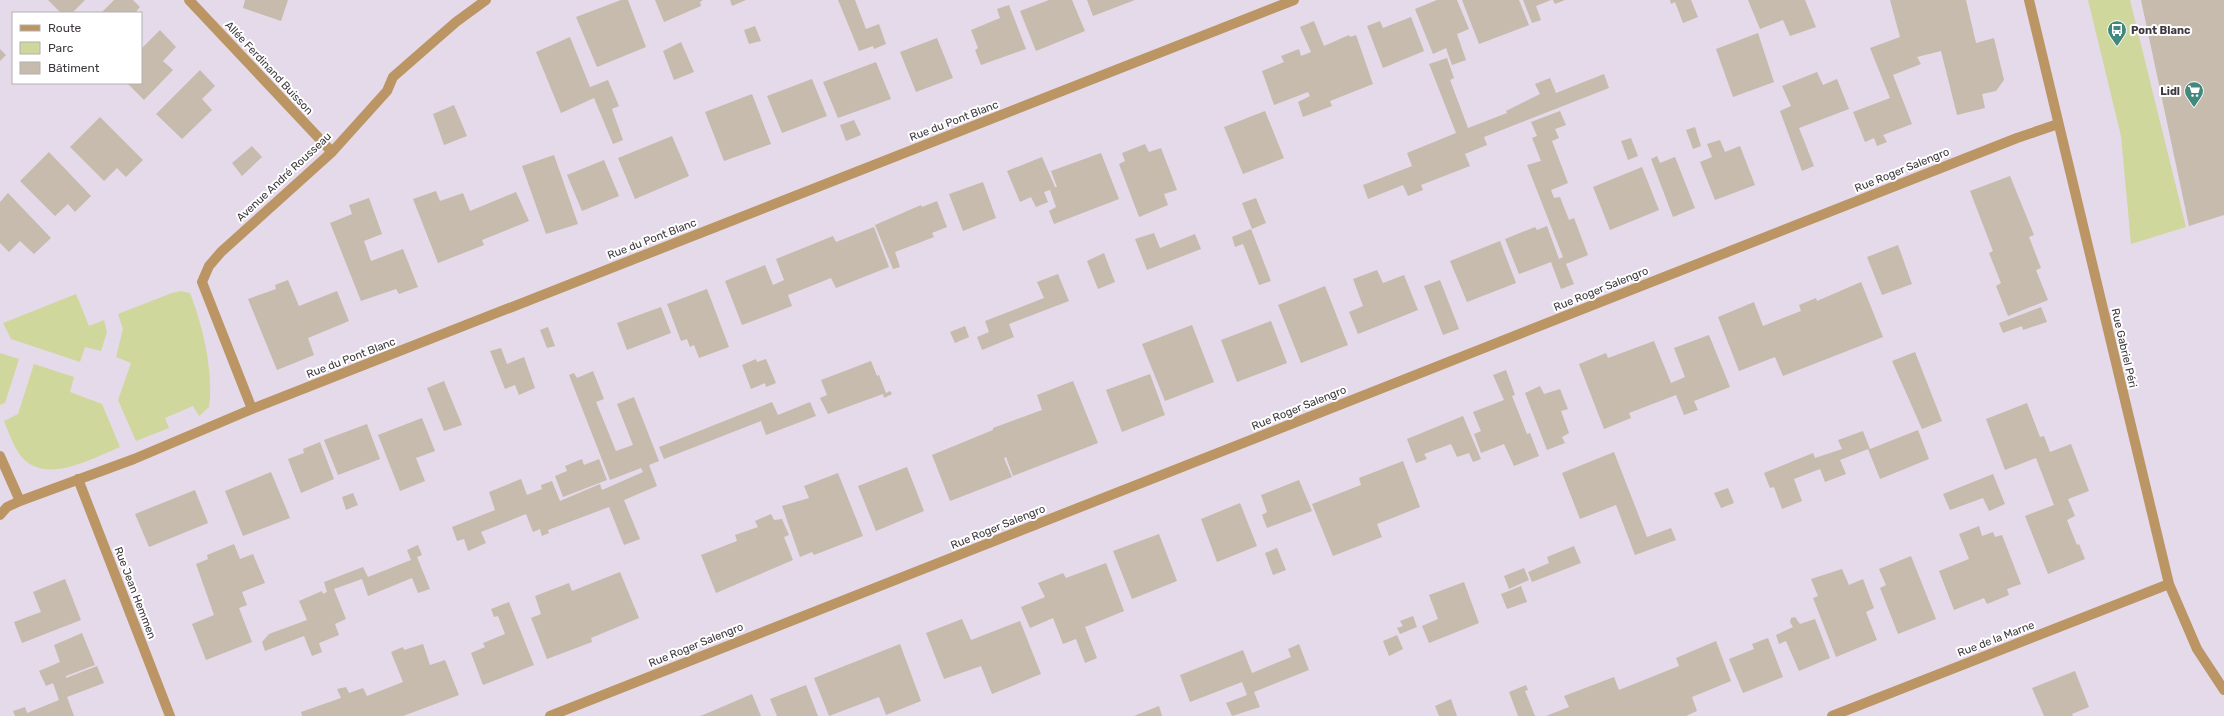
<svg xmlns="http://www.w3.org/2000/svg" width="2224" height="716" font-family="Rubik,sans-serif">
<rect width="100%" height="100%" fill="#e5dae9"/>
<path fill="#cfd79c" d="M 2088,0 L 2130,0 L 2186,227 L 2131,244 L 2121,136 Z
M 181,291 L 190,293 C 203,326 214,373 209,407 L 199,416 L 193,406 L 165,418 L 169,428 L 136,441 L 118,400 L 131,363 L 116,357 L 123,329 L 118,314 L 172,293 Z
M 76,294 L 89,326 L 104,320 L 107,332 L 101,351 L 85,347 L 80,362 L 11,339 L 3,323 Z
M 0,353 L 19,359 L 5,403 L 0,405 Z
M 34,364 L 74,377 L 70,392 L 102,404 L 120,447 C 91,459 41,488 18,452 C 12,442 8,431 4,421 L 18,414 Z"/>
<path fill="#c6bbac" d="M 48,0 L 85,0 L 72,13 L 61,13 Z
M 114,0 L 133,0 L 140,7 L 135,13 L 101,13 Z
M 245,0 L 288,0 L 281,21 L 243,8 Z
M 621,0 L 628,0 L 646,47 L 597,67 L 576,17 Z
M 655,0 L 703,0 L 700,2 L 701,6 L 664,22 Z
M 730,0 L 746,0 L 732,6 Z
M 838,0 L 855,0 L 866,29 L 879,24 L 886,44 L 874,49 L 873,46 L 859,51 Z
M 1049,0 L 1072,0 L 1085,31 L 1036,51 L 1020,11 Z
M 1087,0 L 1135,0 L 1093,16 Z
M 1437,0 L 1457,0 L 1469,29 L 1457,34 L 1466,60 L 1452,65 L 1446,48 L 1433,54 L 1415,9 Z
M 1462,0 L 1519,0 L 1529,25 L 1479,44 Z
M 1523,0 L 1551,0 L 1536,6 L 1541,20 L 1532,23 Z
M 1553,0 L 1565,0 L 1555,4 Z
M 1670,0 L 1691,0 L 1698,17 L 1683,23 L 1675,2 L 1671,4 Z
M 1748,0 L 1805,0 L 1816,27 L 1790,36 L 1783,20 L 1760,29 Z
M 1890,0 L 1966,0 L 1976,43 L 1994,38 L 2004,80 L 1996,91 L 1982,94 L 1985,108 L 1957,115 L 1941,51 L 1917,57 L 1921,64 L 1893,75 L 1912,124 L 1883,135 L 1887,142 L 1877,146 L 1874,138 L 1865,142 L 1853,112 L 1890,98 L 1870,48 L 1900,37 Z
M 2141,0 L 2224,0 L 2224,215 L 2189,226 Z
M 1009,5 L 1026,49 L 981,65 L 975,50 L 978,48 L 971,30 L 1000,18 L 997,9 Z
M 1411,17 L 1424,51 L 1383,68 L 1367,26 L 1380,21 L 1383,28 Z
M 1314,21 L 1324,46 L 1349,35 L 1350,37 L 1356,35 L 1373,84 L 1330,101 L 1332,106 L 1303,117 L 1298,102 L 1310,96 L 1308,92 L 1274,105 L 1262,71 L 1284,62 L 1281,56 L 1299,49 L 1301,56 L 1311,52 L 1300,27 Z
M 755,26 L 761,41 L 749,44 L 744,30 Z
M 160,30 L 176,47 L 163,61 L 173,70 L 144,100 L 127,83 L 141,83 L 141,49 Z
M 1758,33 L 1774,82 L 1733,97 L 1716,49 Z
M 570,37 L 590,87 L 608,80 L 619,106 L 612,109 L 623,140 L 613,144 L 594,98 L 561,113 L 536,52 Z
M 937,38 L 953,78 L 916,92 L 900,52 Z
M 681,42 L 694,72 L 674,80 L 663,51 Z
M 0,49 L 6,55 L 0,61 Z
M 1447,58 L 1454,78 L 1450,80 L 1468,128 L 1507,113 L 1506,111 L 1540,94 L 1535,84 L 1550,78 L 1556,93 L 1604,74 L 1609,88 L 1484,137 L 1487,145 L 1465,154 L 1470,166 L 1421,185 L 1423,190 L 1408,196 L 1403,185 L 1368,199 L 1363,185 L 1412,166 L 1407,153 L 1456,133 L 1429,64 Z
M 876,62 L 891,99 L 838,118 L 823,82 Z
M 200,70 L 215,86 L 202,99 L 212,110 L 182,139 L 156,114 Z
M 1817,72 L 1823,85 L 1837,79 L 1849,109 L 1799,128 L 1814,166 L 1802,171 L 1780,111 L 1791,106 L 1782,86 Z
M 812,79 L 827,116 L 782,133 L 767,96 Z
M 752,94 L 771,144 L 724,161 L 705,112 Z
M 454,105 L 467,136 L 444,145 L 433,114 Z
M 1265,111 L 1284,158 L 1243,174 L 1224,127 Z
M 1560,111 L 1566,125 L 1555,129 L 1559,138 L 1552,141 L 1568,183 L 1551,190 L 1554,198 L 1560,197 L 1569,220 L 1574,218 L 1588,255 L 1566,264 L 1574,284 L 1561,289 L 1551,262 L 1519,274 L 1505,239 L 1535,227 L 1537,230 L 1547,226 L 1559,259 L 1563,257 L 1527,165 L 1541,161 L 1532,138 L 1537,136 L 1531,122 Z
M 100,117 L 143,160 L 126,177 L 117,168 L 104,181 L 70,147 Z
M 854,120 L 861,135 L 846,141 L 840,125 Z
M 1695,127 L 1701,146 L 1693,149 L 1686,130 Z
M 672,136 L 689,176 L 635,199 L 618,158 Z
M 1631,138 L 1638,156 L 1628,160 L 1621,141 Z
M 1720,140 L 1725,152 L 1740,146 L 1755,185 L 1715,200 L 1700,162 L 1712,157 L 1707,144 Z
M 1145,144 L 1149,152 L 1161,148 L 1177,190 L 1164,194 L 1168,205 L 1139,217 L 1119,164 L 1125,161 L 1122,153 Z
M 252,146 L 262,157 L 242,176 L 232,163 Z
M 49,152 L 91,196 L 75,212 L 68,204 L 55,216 L 20,181 Z
M 1101,153 L 1119,199 L 1054,224 L 1049,211 L 1056,207 L 1050,190 L 1044,192 L 1048,202 L 1036,207 L 1031,197 L 1020,202 L 1007,171 L 1042,157 L 1055,187 L 1057,187 L 1051,171 Z
M 554,155 L 578,224 L 546,234 L 522,166 Z
M 1657,156 L 1660,163 L 1675,157 L 1695,208 L 1673,217 L 1651,159 Z
M 604,160 L 619,196 L 582,211 L 567,175 Z
M 1642,167 L 1659,210 L 1610,230 L 1593,187 Z
M 2010,176 L 2034,235 L 2029,237 L 2041,268 L 2036,270 L 2048,300 L 2008,316 L 1996,286 L 2001,283 L 1989,253 L 1993,251 L 1970,191 Z
M 983,182 L 996,218 L 963,231 L 949,194 Z
M 436,191 L 440,201 L 463,193 L 470,211 L 516,192 L 529,221 L 482,240 L 484,245 L 438,263 L 413,199 Z
M 8,193 L 51,238 L 34,254 L 20,241 L 9,252 L 0,243 L 0,202 Z
M 369,198 L 382,234 L 364,241 L 371,261 L 403,249 L 418,287 L 399,294 L 396,289 L 361,301 L 330,223 L 352,214 L 349,205 Z
M 1256,198 L 1266,223 L 1252,229 L 1242,203 Z
M 937,201 L 947,227 L 932,233 L 934,237 L 895,252 L 900,267 L 893,269 L 875,225 L 921,205 L 922,207 Z
M 874,227 L 889,267 L 836,288 L 831,278 L 811,286 L 788,295 L 792,306 L 742,325 L 725,281 L 765,265 L 773,285 L 784,280 L 776,259 L 833,236 L 836,242 Z
M 1251,229 L 1271,281 L 1259,285 L 1243,244 L 1235,247 L 1232,237 Z
M 1154,233 L 1160,248 L 1195,234 L 1201,249 L 1147,270 L 1135,239 Z
M 1500,241 L 1516,283 L 1467,302 L 1450,261 Z
M 1898,245 L 1912,284 L 1882,295 L 1867,257 Z
M 1104,253 L 1115,282 L 1098,289 L 1087,261 Z
M 1377,270 L 1383,283 L 1404,275 L 1418,310 L 1358,334 L 1349,312 L 1363,306 L 1353,279 Z
M 1058,274 L 1069,301 L 1009,324 L 1014,337 L 982,350 L 977,337 L 989,332 L 985,321 L 1044,298 L 1037,282 Z
M 288,280 L 299,306 L 337,291 L 349,321 L 308,338 L 314,355 L 277,370 L 248,299 L 276,289 L 275,285 Z
M 1440,280 L 1459,329 L 1443,335 L 1424,286 Z
M 1861,282 L 1883,337 L 1783,376 L 1775,357 L 1739,371 L 1718,317 L 1754,302 L 1763,326 L 1801,311 L 1799,305 L 1816,298 L 1817,301 Z
M 1325,286 L 1348,345 L 1301,363 L 1278,305 Z
M 707,289 L 729,347 L 699,358 L 694,345 L 690,347 L 687,339 L 681,341 L 667,304 Z
M 661,307 L 671,333 L 627,350 L 617,323 Z
M 2041,307 L 2047,322 L 2023,330 L 2022,326 L 2003,333 L 1999,323 Z
M 1271,321 L 1287,363 L 1237,382 L 1221,340 Z
M 1192,325 L 1214,382 L 1165,401 L 1142,344 Z
M 965,326 L 969,337 L 955,343 L 950,332 Z
M 548,327 L 555,346 L 547,348 L 540,330 Z
M 1709,335 L 1730,387 L 1694,401 L 1698,410 L 1684,415 L 1676,395 L 1629,413 L 1631,418 L 1604,429 L 1579,364 L 1606,353 L 1608,358 L 1654,341 L 1671,383 L 1685,377 L 1674,348 Z
M 501,348 L 507,364 L 524,357 L 535,388 L 519,395 L 515,385 L 505,389 L 490,351 Z
M 1915,352 L 1942,421 L 1922,429 L 1892,361 Z
M 756,359 L 757,362 L 766,359 L 776,383 L 766,387 L 765,383 L 751,389 L 742,365 Z
M 871,361 L 877,376 L 879,375 L 886,393 L 890,391 L 892,394 L 884,398 L 883,394 L 828,414 L 820,398 L 827,395 L 821,380 Z
M 1506,370 L 1515,395 L 1512,396 L 1527,434 L 1530,433 L 1539,456 L 1514,466 L 1504,444 L 1481,453 L 1474,434 L 1481,431 L 1473,412 L 1504,400 L 1493,375 Z
M 593,371 L 604,399 L 596,402 L 616,451 L 633,445 L 617,404 L 634,397 L 659,461 L 649,465 L 657,486 L 624,500 L 640,539 L 624,545 L 609,507 L 548,530 L 549,533 L 542,536 L 540,529 L 533,532 L 526,514 L 481,532 L 486,543 L 468,551 L 464,539 L 457,541 L 452,527 L 495,510 L 489,492 L 521,479 L 527,495 L 542,489 L 541,485 L 552,481 L 560,501 L 600,484 L 602,490 L 643,472 L 641,468 L 610,480 L 569,375 L 574,373 L 577,378 Z
M 1150,374 L 1165,415 L 1122,432 L 1106,390 Z
M 444,381 L 462,425 L 444,431 L 427,388 Z
M 1073,381 L 1098,443 L 1013,476 L 1006,457 L 1004,458 L 1012,477 L 950,501 L 932,455 L 993,430 L 993,428 L 1042,410 L 1037,395 Z
M 1540,386 L 1544,394 L 1560,389 L 1568,409 L 1561,411 L 1569,433 L 1562,437 L 1565,443 L 1547,450 L 1525,393 Z
M 772,402 L 778,415 L 810,402 L 816,416 L 766,435 L 761,421 L 664,459 L 659,447 Z
M 2027,403 L 2040,437 L 2044,436 L 2050,452 L 2071,444 L 2089,491 L 2068,499 L 2075,516 L 2067,520 L 2077,545 L 2079,544 L 2085,559 L 2048,574 L 2025,516 L 2054,505 L 2036,458 L 2005,470 L 1986,419 Z
M 1463,416 L 1481,459 L 1473,462 L 1469,453 L 1457,457 L 1451,444 L 1424,454 L 1427,459 L 1416,463 L 1407,439 Z
M 422,418 L 435,451 L 416,458 L 425,481 L 400,491 L 378,435 Z
M 367,424 L 380,459 L 338,475 L 324,440 Z
M 1918,430 L 1929,459 L 1880,479 L 1868,449 L 1840,460 L 1846,474 L 1825,482 L 1820,469 L 1794,479 L 1802,501 L 1782,509 L 1774,487 L 1770,488 L 1764,473 L 1813,453 L 1815,458 L 1842,449 L 1838,440 L 1863,431 L 1870,449 Z
M 320,442 L 334,479 L 301,493 L 288,459 L 304,453 L 303,449 Z
M 1614,452 L 1647,537 L 1671,528 L 1676,540 L 1635,555 L 1616,505 L 1580,519 L 1562,473 Z
M 582,459 L 584,465 L 599,459 L 607,480 L 563,497 L 555,476 L 567,471 L 565,466 Z
M 1403,461 L 1420,507 L 1377,524 L 1382,537 L 1333,556 L 1312,504 L 1361,485 L 1359,478 Z
M 907,467 L 924,511 L 876,531 L 858,486 Z
M 271,472 L 290,518 L 243,536 L 225,491 Z
M 838,473 L 863,536 L 814,555 L 812,552 L 800,557 L 782,506 L 809,498 L 804,486 Z
M 1993,474 L 2005,504 L 1989,511 L 1983,498 L 1950,510 L 1943,494 Z
M 1299,480 L 1312,511 L 1267,528 L 1262,515 L 1267,512 L 1261,495 Z
M 1728,488 L 1734,503 L 1721,508 L 1714,493 Z
M 195,490 L 208,523 L 149,547 L 135,514 Z
M 353,493 L 358,505 L 346,510 L 342,497 Z
M 1240,503 L 1257,546 L 1217,562 L 1201,519 Z
M 771,514 L 774,520 L 782,519 L 789,535 L 784,537 L 793,560 L 716,593 L 701,555 L 737,541 L 735,535 L 758,527 L 755,521 Z
M 1979,526 L 1982,536 L 1993,532 L 1995,537 L 2002,535 L 2021,584 L 2007,589 L 2009,595 L 1987,604 L 1984,598 L 1954,610 L 1939,571 L 1969,559 L 1959,534 Z
M 1159,534 L 1177,581 L 1132,599 L 1113,551 Z
M 234,544 L 240,559 L 253,554 L 265,583 L 242,592 L 247,605 L 239,608 L 252,642 L 206,660 L 192,624 L 214,615 L 196,564 L 208,559 L 207,555 Z
M 418,545 L 422,555 L 417,557 L 430,589 L 418,593 L 412,578 L 368,596 L 362,579 L 334,589 L 346,619 L 335,624 L 339,635 L 319,643 L 322,652 L 312,656 L 304,636 L 265,651 L 262,642 L 269,634 L 307,620 L 299,601 L 322,591 L 323,594 L 327,592 L 324,582 L 363,567 L 368,577 L 411,560 L 407,550 Z
M 1574,546 L 1581,563 L 1532,582 L 1528,572 L 1549,563 L 1547,557 Z
M 1277,548 L 1286,570 L 1273,575 L 1265,553 Z
M 1911,556 L 1936,619 L 1898,634 L 1880,588 L 1886,585 L 1879,569 Z
M 1106,563 L 1124,611 L 1085,627 L 1097,658 L 1085,663 L 1076,639 L 1063,644 L 1053,618 L 1030,628 L 1021,607 L 1045,597 L 1038,583 L 1063,573 L 1066,578 Z
M 1524,568 L 1529,580 L 1509,589 L 1504,576 Z
M 1842,569 L 1849,585 L 1863,579 L 1874,608 L 1866,612 L 1877,640 L 1836,657 L 1813,598 L 1818,596 L 1811,579 Z
M 620,572 L 639,618 L 591,638 L 592,642 L 547,659 L 531,618 L 541,614 L 535,596 L 569,583 L 572,591 Z
M 65,579 L 81,620 L 22,643 L 14,622 L 41,612 L 33,592 Z
M 1464,582 L 1479,623 L 1429,643 L 1422,626 L 1438,619 L 1429,595 Z
M 1521,586 L 1527,602 L 1507,609 L 1501,594 Z
M 509,602 L 534,665 L 483,685 L 471,653 L 485,647 L 483,643 L 505,634 L 498,616 L 494,617 L 491,609 Z
M 1413,616 L 1417,627 L 1400,634 L 1397,628 L 1403,626 L 1400,621 Z
M 1795,617 L 1800,624 L 1815,619 L 1830,658 L 1799,671 L 1786,641 L 1779,644 L 1776,635 L 1793,627 L 1790,622 L 1791,618 Z
M 962,619 L 971,640 L 1020,621 L 1041,674 L 992,694 L 981,666 L 944,679 L 926,633 Z
M 82,633 L 95,665 L 66,676 L 66,678 L 97,666 L 104,683 L 67,697 L 74,716 L 15,716 L 13,711 L 25,707 L 27,713 L 59,700 L 53,683 L 46,686 L 39,671 L 60,662 L 54,645 Z
M 1397,635 L 1403,649 L 1389,656 L 1383,641 Z
M 1768,638 L 1783,677 L 1743,693 L 1729,659 L 1754,649 L 1752,644 Z
M 1716,641 L 1731,681 L 1692,697 L 1697,711 L 1686,716 L 1546,716 L 1569,707 L 1564,696 L 1614,677 L 1619,690 L 1679,666 L 1676,658 Z
M 423,644 L 430,665 L 445,660 L 459,695 L 403,716 L 302,716 L 301,712 L 341,698 L 337,689 L 346,687 L 349,693 L 363,688 L 367,696 L 403,682 L 391,652 L 403,647 L 404,650 Z
M 900,644 L 921,701 L 886,715 L 879,697 L 829,716 L 814,678 Z
M 1299,644 L 1309,670 L 1254,692 L 1260,707 L 1232,716 L 1226,703 L 1247,695 L 1242,682 L 1190,702 L 1180,675 L 1243,650 L 1252,673 L 1291,657 L 1288,649 Z
M 2075,671 L 2089,707 L 2072,714 L 2073,716 L 2044,716 L 2032,688 Z
M 806,685 L 818,716 L 777,716 L 770,699 Z
M 1526,685 L 1528,690 L 1525,691 L 1535,716 L 1518,716 L 1509,692 Z
M 752,694 L 761,716 L 699,716 L 703,715 Z
M 1451,699 L 1457,716 L 1439,716 L 1435,706 Z
M 1159,706 L 1162,716 L 1134,716 Z"/>
<g fill="none" stroke-linecap="round" stroke-linejoin="round">
<path stroke="#bc9564" stroke-width="10" d="M 189,0 L 332,152
M 2029,0 L 2169,584 L 2197,649 L 2224,690
M 252,409 L 202,282 L 209,266 L 221,252 L 332,152 L 387,91 L 393,77 L 456,22 L 486,0
M 0,456 L 20,501
M 78,479 L 170,716
M 0,515 L 7,507 L 20,501 L 134,459 L 252,409 L 1294,0
M 550,716 L 2017,138 L 2058,124
M 1832,716 L 2169,584"/>
</g>
<defs>
<g id="bus-pin" transform="scale(1)"><path d="M0 17L-7.5 6A9.5 9.5 0 1 1 7.5 6Z" fill="#42887d" stroke="#fff"/><path d="M-5-6H5V4H4V6H2V4H-2V6H-4V4H-5ZM-3.5-4V0h7V-4ZM-3.5 1.2v1.5H-2V1.2ZM2 1.2v1.5H3.5V1.2Z" fill="#fff"/></g>
<g id="supermarket-pin" transform="scale(1)"><path d="M0 17L-7.5 6A9.5 9.5 0 1 1 7.5 6Z" fill="#42887d" stroke="#fff"/><path d="M-6-5.5h2.5l.6 2H6L4.5 2H-2.5L-4.4-4H-6ZM-1.5 3.2a1.3 1.3 0 1 0 .1 0ZM3 3.2a1.3 1.3 0 1 0 .1 0Z" fill="#fff"/></g>
</defs>
<g fill-rule="evenodd">
<use href="#bus-pin" x="2117" y="30"/>
<use href="#supermarket-pin" x="2194" y="91"/>
</g>
<g text-anchor="middle" dominant-baseline="central" stroke-width="4" stroke-linejoin="round" paint-order="stroke">
<g font-size="11" font-weight="bold" fill="#3e393f" stroke="#fff" text-anchor="start">
<text x="2131" y="30">Pont Blanc</text>
<text x="2180" y="91" text-anchor="end">Lidl</text>
</g>
<g font-size="11" fill="#3e393f" stroke="#fff">
<text transform="translate(269 68) rotate(47)">Allée Ferdinand Buisson</text>
<text transform="translate(954 121) rotate(-21)">Rue du Pont Blanc</text>
<text transform="translate(1902 170) rotate(-22)">Rue Roger Salengro</text>
<text transform="translate(284 177) rotate(-43)">Avenue André Rousseau</text>
<text transform="translate(652 239) rotate(-21)">Rue du Pont Blanc</text>
<text transform="translate(1601 289) rotate(-22)">Rue Roger Salengro</text>
<text transform="translate(2124 348) rotate(77)">Rue Gabriel Péri</text>
<text transform="translate(351 358) rotate(-21)">Rue du Pont Blanc</text>
<text transform="translate(1299 408) rotate(-22)">Rue Roger Salengro</text>
<text transform="translate(998 527) rotate(-22)">Rue Roger Salengro</text>
<text transform="translate(135 593) rotate(69)">Rue Jean Hemmen</text>
<text transform="translate(1996 639) rotate(-21)">Rue de la Marne</text>
<text transform="translate(696 645) rotate(-22)">Rue Roger Salengro</text>
</g>
</g>
<rect x="12" y="12" width="130" height="72" fill="#ffffff" stroke="#b2b0b2"/>
<rect x="20" y="25" width="20" height="6" fill="#bc9564" stroke="#b2b0b2"/>
<text x="48" y="32" font-size="12" fill="#3e393f">Route</text>
<rect x="20" y="42" width="20" height="12" fill="#cfd79c" stroke="#b2b0b2"/>
<text x="48" y="52" font-size="12" fill="#3e393f">Parc</text>
<rect x="20" y="62" width="20" height="12" fill="#c6bbac" stroke="#b2b0b2"/>
<text x="48" y="72" font-size="12" fill="#3e393f">Bâtiment</text>
</svg>
